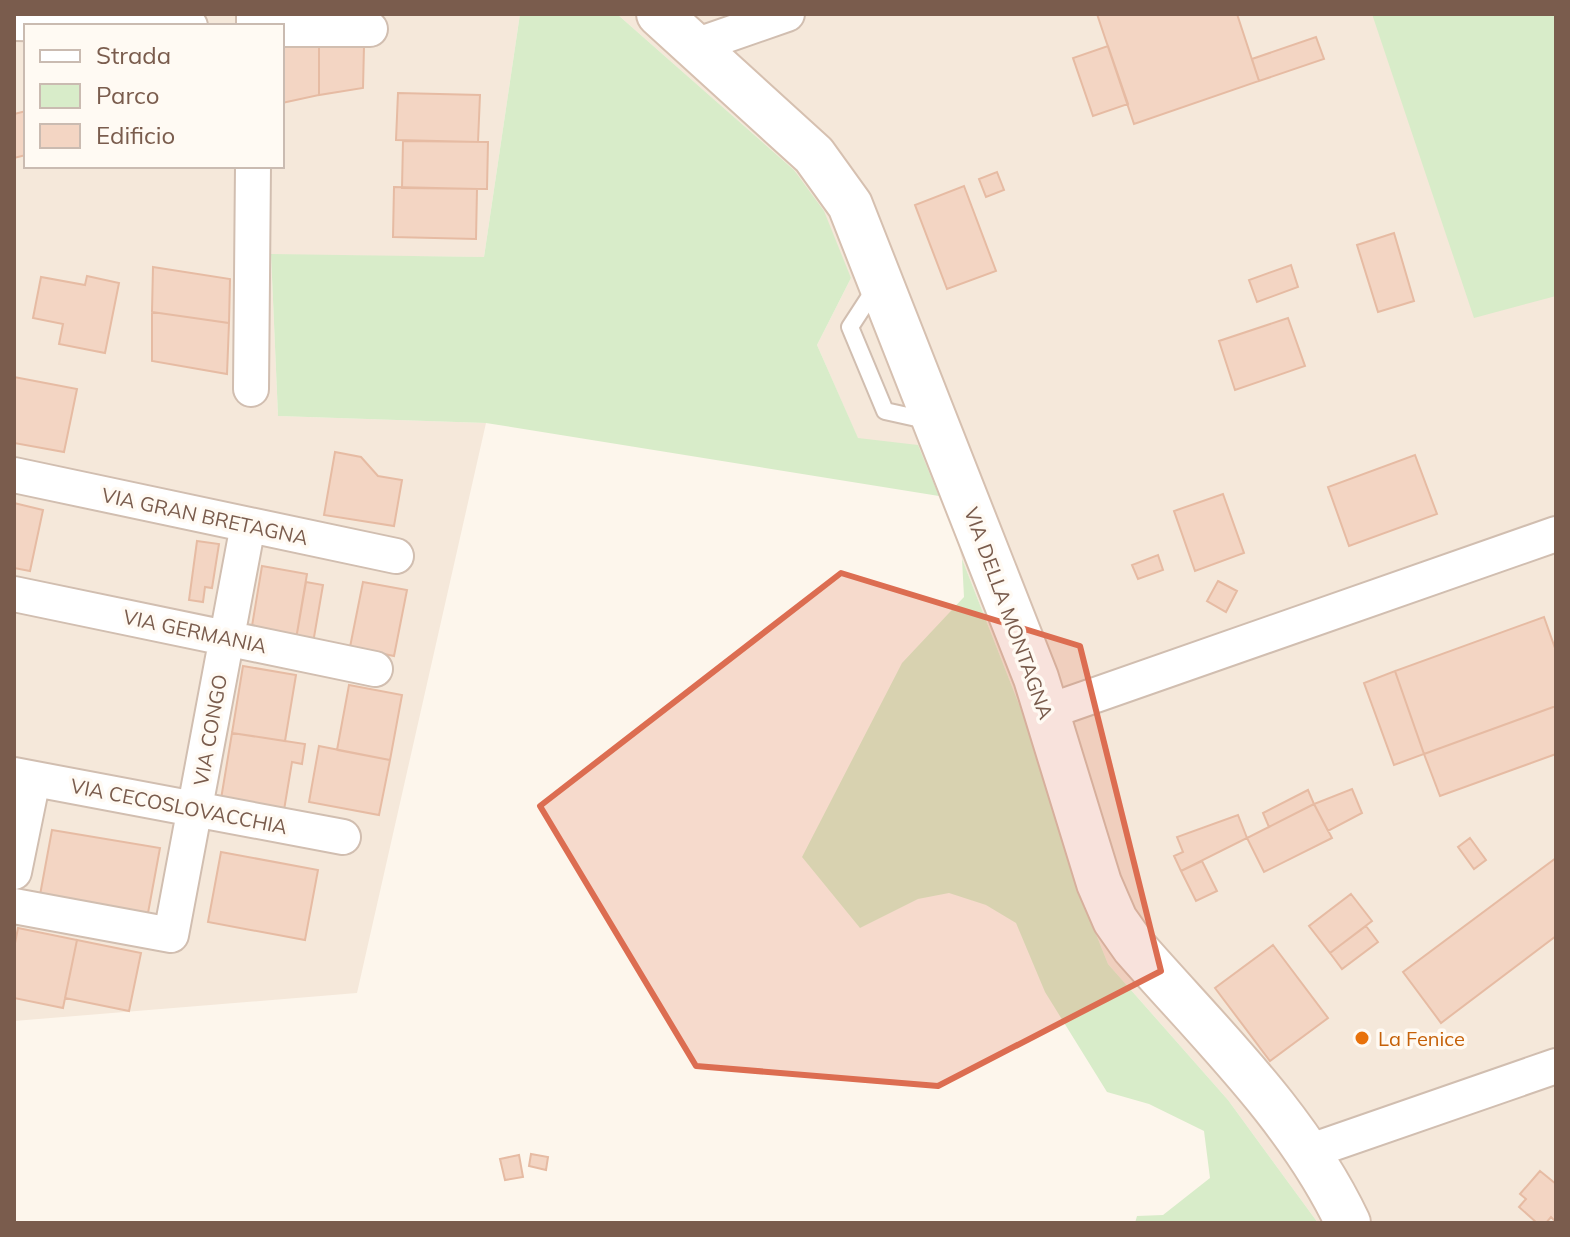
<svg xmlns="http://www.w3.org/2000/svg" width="1570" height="1237" font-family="Mulish,sans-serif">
<rect width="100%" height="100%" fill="#fdf6ec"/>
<path fill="#f5e8da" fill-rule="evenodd" d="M 14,14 L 520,14 L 484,257 L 271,255 L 278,416 L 486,423 L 357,993 L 14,1021 ZM 26,26 L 282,26 L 282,166 L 26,166 Z
M 617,14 L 1556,14 L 1556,1223 L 1318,1223 L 1228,1100 L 1108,964 L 1088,914 L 1024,717 L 962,559 L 949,510 L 939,496 L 918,446 L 858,439 L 817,345 L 851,278 L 794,170 Z"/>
<path fill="#d8ecc9" d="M 520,14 L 617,14 L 794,170 L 824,211 L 851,278 L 817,345 L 858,438 L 918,445 L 939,496 L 486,423 L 278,416 L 271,254 L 484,257 Z
M 1372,14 L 1556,14 L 1556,296 L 1474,318 Z
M 962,559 L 1024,717 L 1088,914 L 1108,964 L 1228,1100 L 1318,1223 L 1135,1223 L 1137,1216 L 1163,1215 L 1210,1178 L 1204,1131 L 1149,1104 L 1107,1092 L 1045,992 L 1016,923 L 986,905 L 949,893 L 918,899 L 860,928 L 802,857 L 902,663 L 964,597 Z"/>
<path fill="#f3d5c3" stroke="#e6bba3" stroke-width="2" d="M 1097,14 L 1237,14 L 1259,81 L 1134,124 Z
M 1316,37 L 1324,59 L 1259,81 L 1252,59 Z
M 282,46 L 319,46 L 319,95 L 282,103 Z
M 319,46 L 364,46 L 363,88 L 319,95 Z
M 1108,46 L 1128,104 L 1093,116 L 1073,58 Z
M 398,93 L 480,95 L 478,142 L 396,140 Z
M 26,111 L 26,155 L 14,158 L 14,114 Z
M 403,141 L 488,142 L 487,189 L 402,188 Z
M 997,172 L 1004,190 L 986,197 L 979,179 Z
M 964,186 L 996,271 L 947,289 L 915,205 Z
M 394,187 L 477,189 L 476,239 L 393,237 Z
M 1394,233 L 1414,301 L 1378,312 L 1357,245 Z
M 1291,265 L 1298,287 L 1257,302 L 1249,280 Z
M 153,267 L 230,279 L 229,323 L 152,312 Z
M 87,276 L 119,283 L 105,353 L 59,344 L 63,324 L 33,318 L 41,277 L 85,285 Z
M 152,312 L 229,323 L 227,374 L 152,361 Z
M 1288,318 L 1305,366 L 1235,390 L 1219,341 Z
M 14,377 L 77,389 L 64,452 L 14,443 Z
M 335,452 L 361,457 L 378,476 L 402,480 L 394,526 L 324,515 Z
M 1415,455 L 1437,514 L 1349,546 L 1328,487 Z
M 1223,494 L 1244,553 L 1195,571 L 1174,511 Z
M 14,503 L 43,510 L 30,571 L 14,568 Z
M 197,541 L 219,544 L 212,588 L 205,587 L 203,602 L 189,600 Z
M 1158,555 L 1163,570 L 1138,579 L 1132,565 Z
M 262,566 L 307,574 L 296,639 L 251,632 Z
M 1218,581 L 1237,591 L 1226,612 L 1207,601 Z
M 306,582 L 323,585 L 313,643 L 296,639 Z
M 363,582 L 407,590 L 394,656 L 350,647 Z
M 1544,617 L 1556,651 L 1556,706 L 1424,754 L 1395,671 Z
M 243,666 L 296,675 L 285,741 L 232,733 Z
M 1395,671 L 1424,754 L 1394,765 L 1364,683 Z
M 349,685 L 402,695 L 390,760 L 337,750 Z
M 1556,706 L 1556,754 L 1440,796 L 1424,754 Z
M 232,733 L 305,744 L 302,764 L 292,762 L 284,810 L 221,799 Z
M 319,746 L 390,760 L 379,815 L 309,802 Z
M 1352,789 L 1362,813 L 1328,831 L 1314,804 Z
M 1308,790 L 1314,804 L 1269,827 L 1263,813 Z
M 1314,804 L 1332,838 L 1264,872 L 1247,838 Z
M 1238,815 L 1247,838 L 1181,871 L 1174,856 L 1183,852 L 1177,837 Z
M 52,830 L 160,848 L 148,913 L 40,895 Z
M 1470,838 L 1486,860 L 1474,869 L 1458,847 Z
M 221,852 L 318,870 L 305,940 L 208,922 Z
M 1556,858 L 1556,936 L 1441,1023 L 1403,972 Z
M 1202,861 L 1217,891 L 1196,901 L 1181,871 Z
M 1351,894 L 1372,921 L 1330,953 L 1309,926 Z
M 1366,926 L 1378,942 L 1342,969 L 1330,953 Z
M 18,928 L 77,940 L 63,1008 L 14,998 L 14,948 Z
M 77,940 L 141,953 L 129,1011 L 65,998 Z
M 1273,945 L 1328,1018 L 1270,1061 L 1215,988 Z
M 531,1154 L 548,1157 L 546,1170 L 529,1166 Z
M 519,1155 L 523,1177 L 505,1180 L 500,1159 Z
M 1540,1171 L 1556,1184 L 1556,1222 L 1551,1217 L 1546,1223 L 1537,1223 L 1519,1207 L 1526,1199 L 1520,1194 Z"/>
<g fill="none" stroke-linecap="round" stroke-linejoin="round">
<g stroke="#d1beb0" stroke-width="20">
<path id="lane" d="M 876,287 L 850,327 L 885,411 L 930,421"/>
</g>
<g stroke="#d1beb0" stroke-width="38">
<path id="street" d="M 14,23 L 190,26
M 254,26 L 254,14
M 282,29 L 370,29
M 695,46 L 787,14
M 251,389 L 253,166
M 14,475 L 396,556
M 14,594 L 375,669
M 1047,712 L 1556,534
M 14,775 L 343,837
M 14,872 L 33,779
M 14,906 L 171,935 L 248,525
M 1308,1152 L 1556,1066"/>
</g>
<g stroke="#d6c0b0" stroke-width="48">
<path id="secondary" d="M 659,14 L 814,155 L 850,205 L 1036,678 L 1099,883 L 1115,920 L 1134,947 C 1210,1034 1298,1117 1348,1223"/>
</g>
<use href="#lane" stroke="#fff" stroke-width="16"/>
<use href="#street" stroke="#fff" stroke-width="34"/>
<use href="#secondary" stroke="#fff" stroke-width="44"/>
</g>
<path fill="#dc6d51" fill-opacity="0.2" stroke="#dc6d51" stroke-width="6" stroke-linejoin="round" d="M 841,573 L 1080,646 L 1161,971 L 938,1086 L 696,1066 L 540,806 Z"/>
<circle fill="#e8710a" stroke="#fffaf3" stroke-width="3" cx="1362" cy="1038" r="8"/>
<g text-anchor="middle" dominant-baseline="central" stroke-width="7" stroke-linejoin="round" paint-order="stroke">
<g font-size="20" fill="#7a5c4d" stroke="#fffaf3">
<text transform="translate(205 516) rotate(12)">VIA GRAN BRETAGNA</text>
<text transform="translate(1009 613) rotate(70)">VIA DELLA MONTAGNA</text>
<text transform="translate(195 631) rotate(12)">VIA GERMANIA</text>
<text transform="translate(210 730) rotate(-80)">VIA CONGO</text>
<text transform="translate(179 806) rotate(11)">VIA CECOSLOVACCHIA</text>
</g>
<g font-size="20" fill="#c56008" stroke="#fffaf3" text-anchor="start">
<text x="1378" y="1038">La Fenice</text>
</g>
</g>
<rect width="1570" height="1237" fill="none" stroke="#7a5c4d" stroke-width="32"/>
<rect x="24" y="24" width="260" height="144" fill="#fffaf3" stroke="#cabbb1" stroke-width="2"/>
<rect x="40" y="50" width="40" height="12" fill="#ffffff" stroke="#cabbb1" stroke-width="2"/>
<text x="96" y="64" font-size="24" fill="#7a5c4d">Strada</text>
<rect x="40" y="84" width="40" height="24" fill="#d8ecc9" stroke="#cabbb1" stroke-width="2"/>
<text x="96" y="104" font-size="24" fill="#7a5c4d">Parco</text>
<rect x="40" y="124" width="40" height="24" fill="#f3d5c3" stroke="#cabbb1" stroke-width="2"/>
<text x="96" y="144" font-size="24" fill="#7a5c4d">Edificio</text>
</svg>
